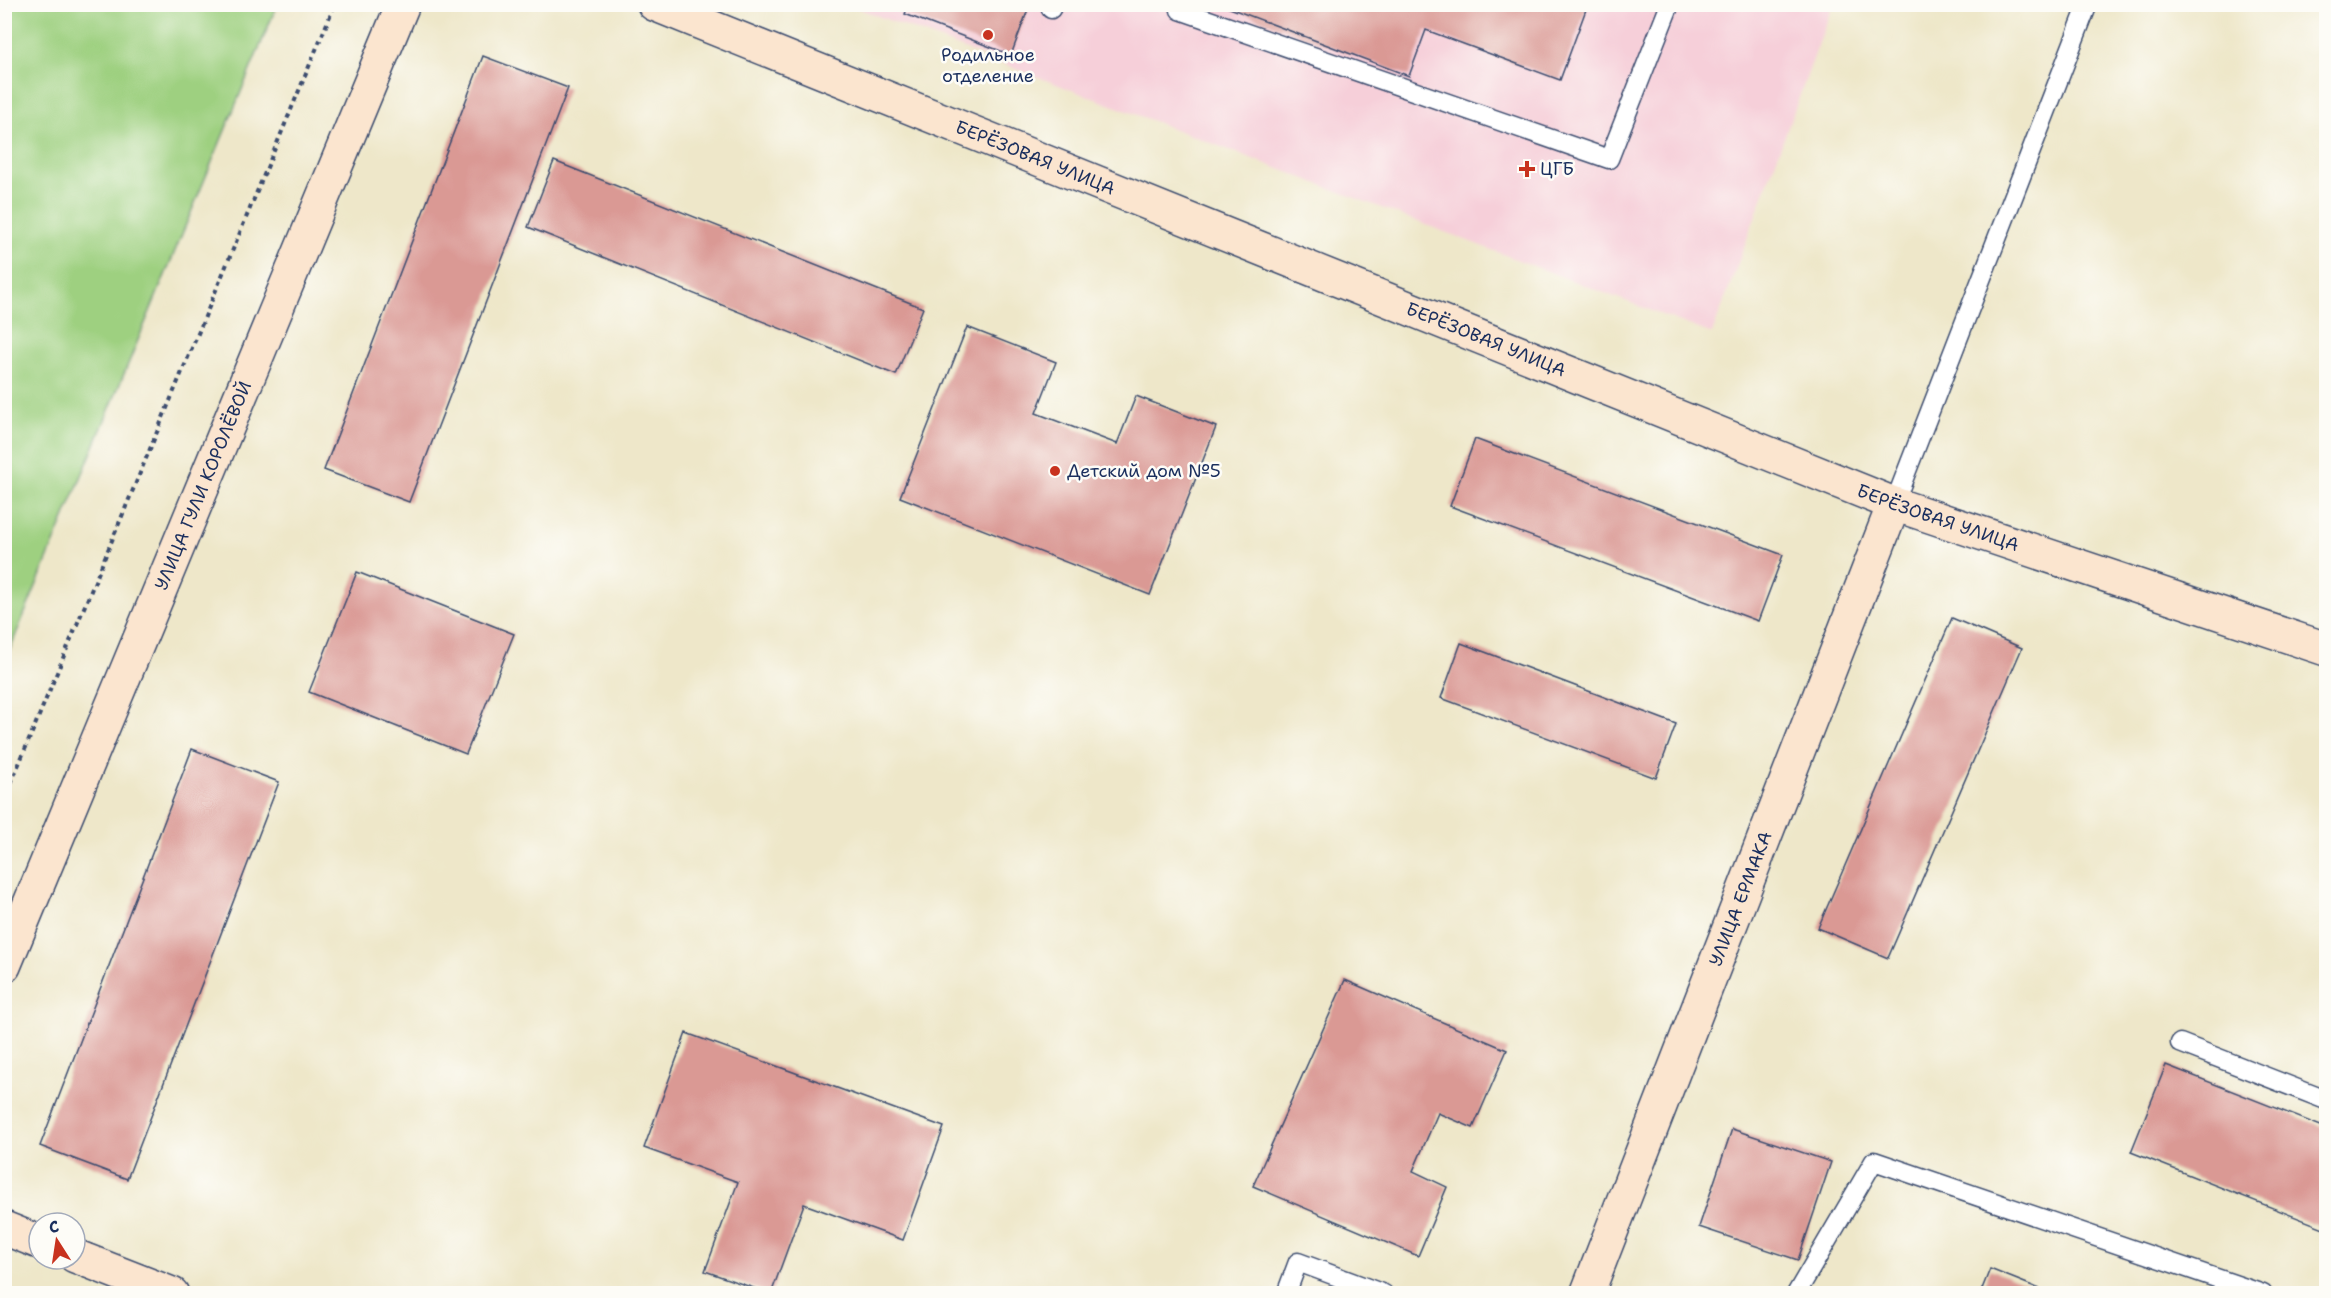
<svg xmlns="http://www.w3.org/2000/svg" width="2331" height="1298" font-family="'Shantell Sans',sans-serif">
<rect width="100%" height="100%" fill="#fdfcf7"/>
<filter id="ink" filterUnits="userSpaceOnUse"><feTurbulence type="fractalNoise" baseFrequency=".0167" numOctaves="2"/><feDisplacementMap in="SourceGraphic" scale="12" xChannelSelector="R" yChannelSelector="G"/><feConvolveMatrix kernelMatrix="1 2 1 2 8 2 1 2 1" color-interpolation-filters="sRGB"/></filter>
<filter id="wash" filterUnits="userSpaceOnUse"><feTurbulence type="fractalNoise" baseFrequency=".008" numOctaves="4" result="noise"/><feDisplacementMap in="SourceGraphic" scale="24" xChannelSelector="R" yChannelSelector="G"/><feGaussianBlur stdDeviation="1.35" result="paint"/><feColorMatrix in="noise" values="0 0 0 0 0 0 0 0 0 0 0 0 0 0 0 0 0 1.4 0 .05"/><feComposite in="paint" operator="in"/></filter>
<g filter="url(#wash)">
<rect width="100%" height="100%" fill="#eee7c9"/>
<path fill="#f6cfd9" d="M 849,5 L 1833,5 L 1712,334 Z"/>
<path fill="#9ed080" stroke="#5c806f" stroke-width="1.5" d="M 5,4 L 277,5 L 5,661 L 4,5 Z"/>
<g id="blocks">
<path fill="#da9994" d="M 909,4 L 1030,4 L 1011,55 L 905,14 Z
M 1219,4 L 1588,4 L 1560,80 L 1426,30 L 1409,76 Z
M 483,56 L 568,88 L 409,502 L 324,470 Z
M 554,161 L 923,308 L 896,375 L 528,227 Z
M 967,327 L 1056,362 L 1036,413 L 1117,444 L 1136,396 L 1216,427 L 1150,595 L 900,497 Z
M 1475,439 L 1783,555 L 1758,621 L 1450,506 Z
M 357,572 L 514,634 L 466,754 L 309,692 Z
M 1952,618 L 2022,648 L 1888,958 L 1818,928 Z
M 1461,643 L 1676,724 L 1656,778 L 1441,698 Z
M 192,749 L 279,782 L 127,1179 L 40,1146 Z
M 1345,980 L 1507,1050 L 1473,1128 L 1438,1113 L 1413,1171 L 1447,1187 L 1418,1256 L 1253,1186 Z
M 686,1033 L 944,1127 L 903,1240 L 804,1204 L 771,1294 L 705,1271 L 738,1182 L 644,1148 Z
M 2166,1065 L 2326,1128 L 2326,1229 L 2131,1152 Z
M 1732,1129 L 1831,1162 L 1798,1260 L 1699,1227 Z
M 1990,1269 L 2050,1293 L 2050,1294 L 1980,1294 Z"/>
</g>
</g>
<g filter="url(#ink)">
<use href="#blocks" fill-opacity="0" stroke="#3b4b6e" stroke-width="1.5"/>
<g fill="none" stroke-linecap="round" stroke-linejoin="round">
<g stroke="#3b4b6e" stroke-width="21">
<path id="lane" d="M 1051,9 L 1053,4
M 1180,10 L 1609,159 L 1670,4
M 1894,504 L 2088,4
M 2180,1043 L 2326,1100
M 1286,1294 L 1298,1262 L 1384,1294
M 1796,1294 L 1874,1161 L 2263,1294"/>
</g>
<g stroke="#3b4b6e" stroke-width="36">
<g id="secondary">
<path id="s1" d="M 654,4 L 1894,504 L 2326,649"/>
<path id="s2" d="M 4,966 L 403,4"/>
<path d="M 4,1228 L 39,1242"/>
<path d="M 75,1256 L 172,1294"/>
<path id="s3" d="M 1587,1294 L 1894,504"/>
</g>
</g>
<path stroke="#3b4b6e" stroke-width="4" stroke-dasharray="4.5 4.5" stroke-linecap="butt" d="M 4,800 L 335,4"/>
<use href="#lane" stroke="#fff" stroke-width="18"/>
<use href="#secondary" stroke="#fbe5cf" stroke-width="33"/>
</g>
</g>
<g fill="#c8321e" stroke="#fdfcf7" stroke-width="2">
<circle cx="988" cy="35" r="6"/>
<path d="M1524 160h6v6h6v6h-6v6h-6v-6h-6v-6h6z"/>
<circle cx="1055" cy="471" r="6"/>
</g>
<g text-anchor="middle" dominant-baseline="central" stroke-width="5" stroke-linejoin="round" paint-order="stroke">
<g font-size="18" fill="#1b2f5e" stroke="#fdfcf7" text-anchor="start">
<text x="988" y="55" text-anchor="middle">Родильное<tspan x="988" dy="21">отделение</tspan></text>
<text x="1540" y="169">ЦГБ</text>
<text x="1067" y="471">Детский дом №5</text>
</g>
<g font-size="18" fill="#1b2f5e" stroke="#fdfcf7">
<text stroke="none"><textPath href="#s1" startOffset="411">БЕРЁЗОВАЯ УЛИЦА</textPath></text>
<text stroke="none"><textPath href="#s1" startOffset="897">БЕРЁЗОВАЯ УЛИЦА</textPath></text>
<text stroke="none"><textPath href="#s2" startOffset="520">УЛИЦА ГУЛИ КОРОЛЁВОЙ</textPath></text>
<text stroke="none"><textPath href="#s1" startOffset="1383">БЕРЁЗОВАЯ УЛИЦА</textPath></text>
<text stroke="none"><textPath href="#s3" startOffset="424">УЛИЦА ЕРМАКА</textPath></text>
</g>
</g>
<rect width="2331" height="1298" fill="none" stroke="#fdfcf7" stroke-width="24"/>
<g transform="translate(57 1241) rotate(348)"><circle r="28" fill="#fdfcf7" stroke="#a3aaba" stroke-width="1.5"/>
<path d="M0-4.5L10 22L0 15L-10 22Z" fill="#c8321e"/>
<text y="-9" font-size="16" font-weight="bold" text-anchor="middle" fill="#1b2f5e">С</text>
</g>
</svg>
